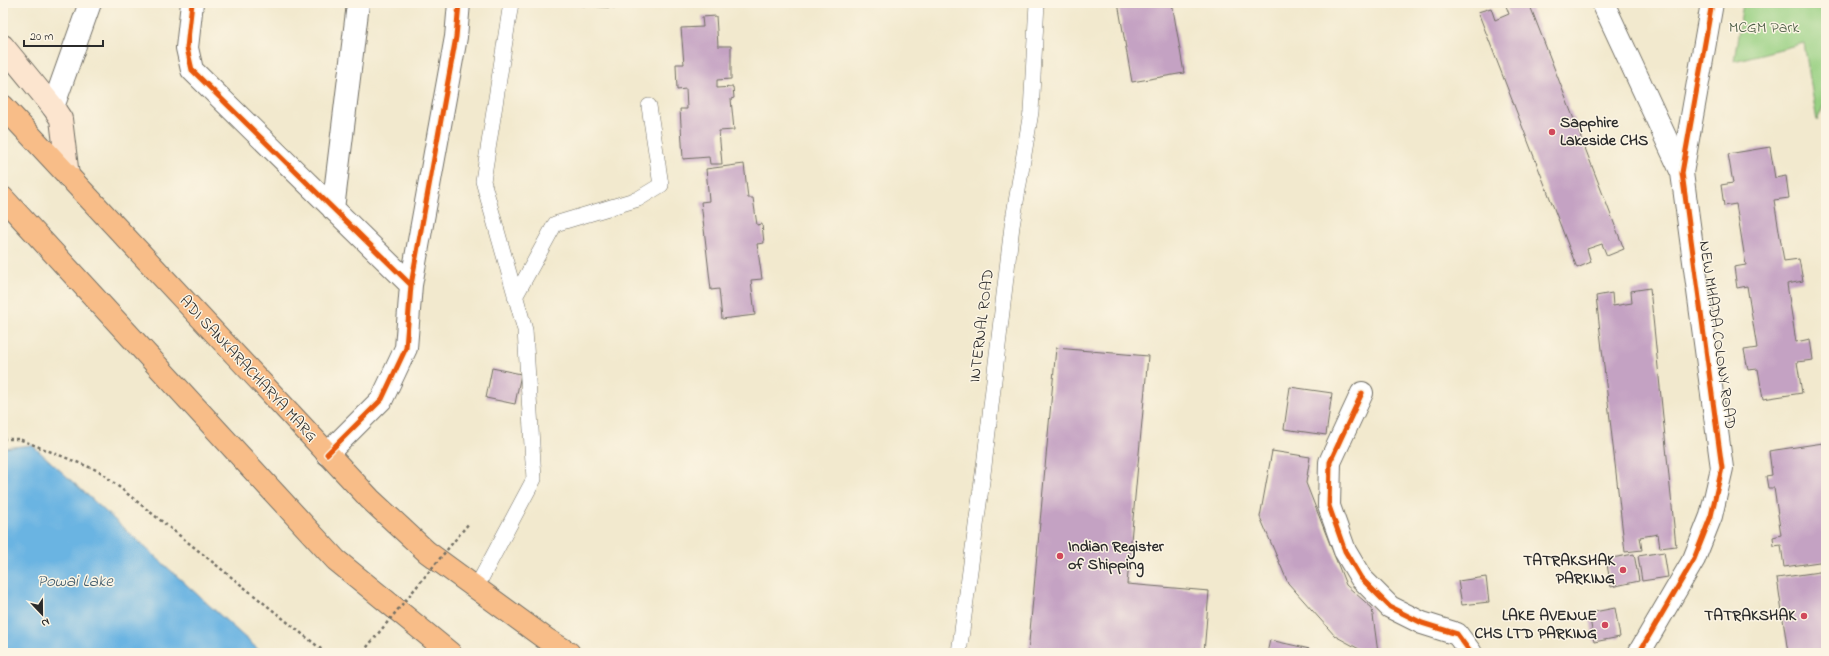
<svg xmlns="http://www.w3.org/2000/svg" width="1829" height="656" font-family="'Indie Flower',sans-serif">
<rect width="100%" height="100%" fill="#fcf5e5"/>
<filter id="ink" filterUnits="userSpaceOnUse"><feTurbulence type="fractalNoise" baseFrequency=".025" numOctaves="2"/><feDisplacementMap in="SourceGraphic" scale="8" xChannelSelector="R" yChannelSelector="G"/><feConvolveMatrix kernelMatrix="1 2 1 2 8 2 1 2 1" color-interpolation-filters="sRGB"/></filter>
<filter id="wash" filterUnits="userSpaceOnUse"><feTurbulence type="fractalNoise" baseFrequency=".012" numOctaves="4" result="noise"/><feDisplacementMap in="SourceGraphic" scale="16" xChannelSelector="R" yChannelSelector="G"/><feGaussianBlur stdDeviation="0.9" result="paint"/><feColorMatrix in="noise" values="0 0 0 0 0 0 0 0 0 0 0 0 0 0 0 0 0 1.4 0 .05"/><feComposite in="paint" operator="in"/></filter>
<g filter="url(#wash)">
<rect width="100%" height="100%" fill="#f2e9ce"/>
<path fill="#98d082" stroke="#627e56" d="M 1743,3 L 1826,3 L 1826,100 L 1817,121 L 1804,43 L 1734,61 Z"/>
<path fill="#6ab4e2" stroke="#4a7086" d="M 32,445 L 262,653 L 3,653 L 3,448 Z"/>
<g id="blocks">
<path fill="#c4a2c3" d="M 573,3 L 618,3 L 618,8 L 573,5 Z
M 1118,3 L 1172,3 L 1184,73 L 1132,82 Z
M 1505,3 L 1529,3 L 1624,249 L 1607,256 L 1602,244 L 1587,249 L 1591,262 L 1577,268 L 1478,12 L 1491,8 L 1495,20 L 1509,14 Z
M 716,16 L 718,46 L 731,46 L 731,79 L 717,80 L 717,88 L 733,87 L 734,98 L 731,99 L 734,130 L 719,131 L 722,164 L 710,164 L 709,157 L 683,159 L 680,109 L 687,109 L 686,89 L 677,90 L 676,64 L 684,64 L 681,28 L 703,27 L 702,17 Z
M 1770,147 L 1775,178 L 1786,176 L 1789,198 L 1774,200 L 1784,261 L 1799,259 L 1803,281 L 1787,284 L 1796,342 L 1810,339 L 1813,360 L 1797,362 L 1802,393 L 1763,399 L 1758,369 L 1748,370 L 1744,350 L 1757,348 L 1747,286 L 1737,288 L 1734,267 L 1746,265 L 1736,204 L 1724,206 L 1721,185 L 1733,183 L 1728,154 Z
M 744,164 L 748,198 L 753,198 L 757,225 L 762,224 L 764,243 L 757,244 L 762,279 L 751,280 L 755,315 L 722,319 L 719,289 L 711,290 L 701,202 L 709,201 L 706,169 Z
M 1650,288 L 1676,546 L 1660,548 L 1658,534 L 1640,537 L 1642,550 L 1625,552 L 1596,296 L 1612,293 L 1613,306 L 1632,303 L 1631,291 Z
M 1056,348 L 1148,356 L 1127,584 L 1209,591 L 1204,653 L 1028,653 Z
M 492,368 L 521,374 L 515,404 L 486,398 Z
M 1290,387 L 1332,393 L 1326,435 L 1284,429 Z
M 1823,443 L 1826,467 L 1826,561 L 1784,567 L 1781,545 L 1774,546 L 1773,537 L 1781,535 L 1774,488 L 1768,488 L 1766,476 L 1772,475 L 1769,451 Z
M 1272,451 L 1310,457 L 1306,483 L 1346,585 L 1372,608 L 1378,653 L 1359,653 L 1359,649 L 1335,636 L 1288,583 L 1260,517 Z
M 1664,552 L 1668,577 L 1642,581 L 1638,556 Z
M 1634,554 L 1639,581 L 1611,587 L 1606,559 Z
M 1826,571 L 1826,653 L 1788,653 L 1777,578 Z
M 1486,577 L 1489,602 L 1462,605 L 1458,581 Z
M 1615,608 L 1620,637 L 1594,642 L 1589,613 Z
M 1270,640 L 1310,649 L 1309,653 L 1267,653 Z"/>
</g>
</g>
<g filter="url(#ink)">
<use href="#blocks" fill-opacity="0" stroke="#716e64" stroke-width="1"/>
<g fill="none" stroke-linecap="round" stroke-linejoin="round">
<g stroke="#716e64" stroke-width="16">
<path id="lane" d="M 515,297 L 555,224 L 638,199 L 661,185 L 649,106
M 476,588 L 534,479 L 525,330 L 483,181 L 511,3
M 959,653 L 984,466 L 1012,226 L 1031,112 L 1037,3"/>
</g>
<g stroke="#716e64" stroke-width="24">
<path id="street" d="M 192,3 L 187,48 L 192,70 L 411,285
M 1603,3 L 1682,173
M 53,107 L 90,3
M 333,209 L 358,4 L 357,3
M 1362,393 L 1330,462 L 1329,506 L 1345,551 L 1361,578 L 1390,607 L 1422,623 L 1457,634 L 1471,653
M 327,454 L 382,399 L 406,348 L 411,285 L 456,37 L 459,3
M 1639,653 L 1694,559 L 1711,516 L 1722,468 L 1682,173 L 1712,3"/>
</g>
<g stroke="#716e64" stroke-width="24">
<path id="secondary" d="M 3,46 L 53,107 L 61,119 L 68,176"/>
</g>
<g stroke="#716e64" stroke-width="24">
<path id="primary" d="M 3,106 L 370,499 L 427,552 L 546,639 L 569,653
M 3,198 L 336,560 L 450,653"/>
</g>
<path stroke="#716e64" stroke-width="2.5" stroke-dasharray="3 3" stroke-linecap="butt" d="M 3,439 L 19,439 L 99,471 L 326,653"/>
<use href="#lane" stroke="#fff" stroke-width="15"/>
<use href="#street" stroke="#fff" stroke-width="22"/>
<use href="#secondary" stroke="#fce5cf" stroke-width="22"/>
<use href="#primary" stroke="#f8bd88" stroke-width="22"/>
<path stroke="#716e64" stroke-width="2.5" stroke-dasharray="3 3" stroke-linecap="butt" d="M 363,652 L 469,523"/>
<g stroke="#fcf5e5" stroke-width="8">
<path id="cycleway" d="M 192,3 L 187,48 L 192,70 L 411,285
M 1362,393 L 1330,462 L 1329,506 L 1345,551 L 1361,578 L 1390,607 L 1422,623 L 1457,634 L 1471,653
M 327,454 L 382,399 L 406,348 L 411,285 L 456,37 L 459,3
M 1639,653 L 1694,559 L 1711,516 L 1722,468 L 1682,173 L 1712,3"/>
</g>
<use href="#cycleway" stroke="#e8590c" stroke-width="5"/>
</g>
</g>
<g fill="#d1495b" stroke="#fcf5e5" stroke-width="1.5">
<circle cx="1552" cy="132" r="4"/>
<circle cx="1060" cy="556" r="4"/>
<circle cx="1623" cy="570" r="4"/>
<circle cx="1804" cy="616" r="4"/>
<circle cx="1605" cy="625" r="4"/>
</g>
<g text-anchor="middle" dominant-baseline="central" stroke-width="3" stroke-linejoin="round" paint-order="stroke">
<g font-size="16" fill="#4c5d45" stroke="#fcf5e5">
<text x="1764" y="28">MCGM Park</text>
</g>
<g font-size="16" font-weight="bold" fill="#2b2b2b" stroke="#fcf5e5" text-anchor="end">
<text x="1560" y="123" text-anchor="start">Sapphire<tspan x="1560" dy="18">Lakeside CHS</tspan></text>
<text x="1068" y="547" text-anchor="start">Indian Register<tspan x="1068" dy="18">of Shipping</tspan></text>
<text x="1615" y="561">TATRAKSHAK<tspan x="1615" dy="18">PARKING</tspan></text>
<text x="1597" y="616">LAKE AVENUE<tspan x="1597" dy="18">CHS LTD PARKING</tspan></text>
<text x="1796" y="616">TATRAKSHAK</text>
</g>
<g font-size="16" fill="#2b2b2b" stroke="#fcf5e5">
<text transform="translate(982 326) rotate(-83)">INTERNAL ROAD</text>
<text transform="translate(1717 335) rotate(82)">NEW MHADA COLONY ROAD</text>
<text transform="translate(248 369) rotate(47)">ADI SANKARACHARYA MARG</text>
</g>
<g font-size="17" font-style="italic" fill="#415b6b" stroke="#fcf5e5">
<text x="75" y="581">Powai Lake</text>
</g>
</g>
<rect width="1829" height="656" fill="none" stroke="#fcf5e5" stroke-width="16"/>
<g transform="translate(42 614) rotate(158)" stroke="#fcf5e5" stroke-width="3" paint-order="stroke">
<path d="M0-3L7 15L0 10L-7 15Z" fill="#2b2b2b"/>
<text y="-6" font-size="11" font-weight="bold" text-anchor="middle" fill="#2b2b2b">N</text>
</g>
<path d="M24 40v6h79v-6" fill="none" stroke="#2b2b2b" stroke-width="2"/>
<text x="30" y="40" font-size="12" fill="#2b2b2b" stroke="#fcf5e5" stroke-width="3" paint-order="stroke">20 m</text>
</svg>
